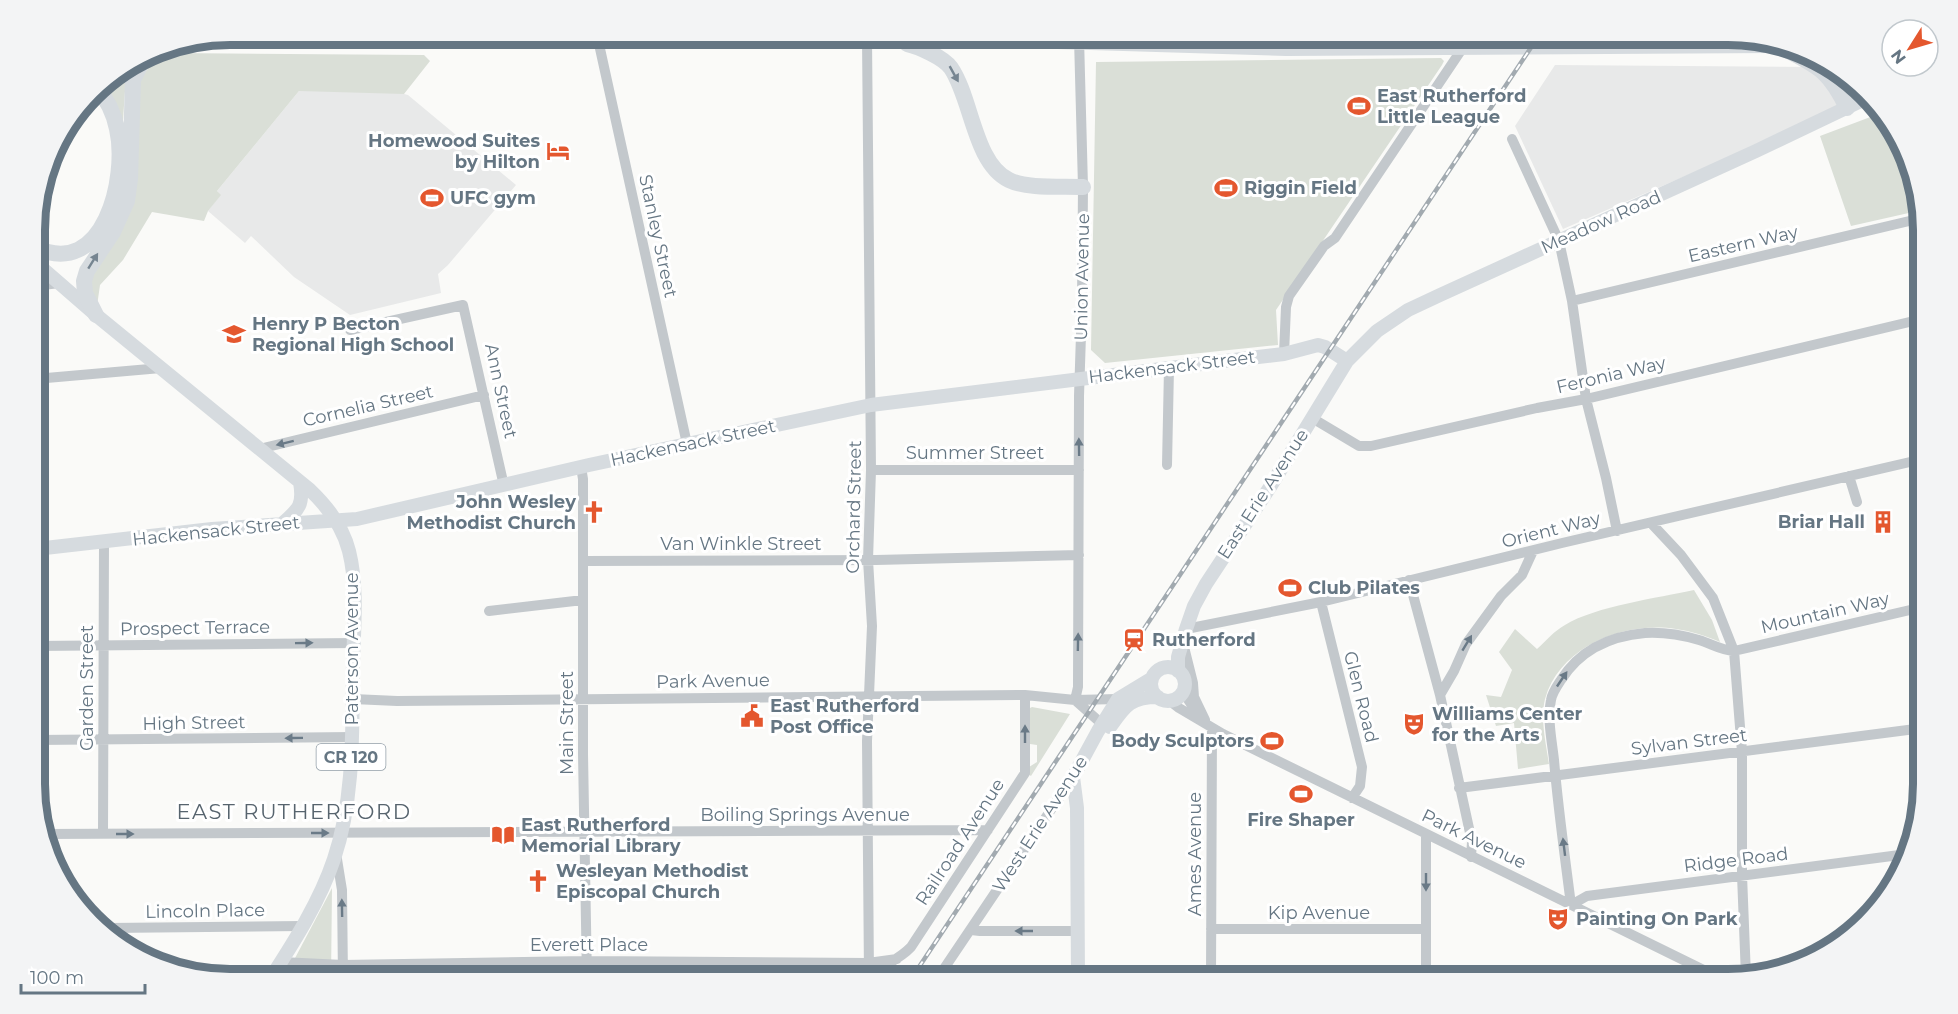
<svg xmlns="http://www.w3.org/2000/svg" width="1958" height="1014" font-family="Montserrat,sans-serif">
<rect width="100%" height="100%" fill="#fafaf8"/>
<path fill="#e8e9e9" d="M 1555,65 L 1828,67 L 1862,96 L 1824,116 L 1563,229 L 1515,126 Z
M 304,89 L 396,92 L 408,95 L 516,185 L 448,265 L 438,274 L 441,293 L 350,315 L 294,277 L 251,236 L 245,243 L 208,211 L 220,195 L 217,191 L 299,91 Z"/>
<path fill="#dadfd7" d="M 172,53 L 424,55 L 430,61 L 404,94 L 299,91 L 217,191 L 221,195 L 208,211 L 204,221 L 152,212 L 123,260 L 100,285 L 97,306 L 88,290 L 138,83 L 153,61 Z
M 1441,58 L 1444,61 L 1442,65 L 1276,310 L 1278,345 L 1105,363 L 1091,350 L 1096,62 Z
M 133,63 L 126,77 L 122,134 L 101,83 Z
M 1881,113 L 1890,121 L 1922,205 L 1922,210 L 1851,226 L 1820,136 Z
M 1694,590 L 1712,620 L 1720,642 C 1706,636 1691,631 1676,629 C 1625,621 1560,646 1545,699 C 1540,719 1546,744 1549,764 L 1518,769 L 1514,723 L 1496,726 L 1486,695 L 1501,697 L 1512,670 L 1499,652 L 1515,629 L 1537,649 C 1546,641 1554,631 1565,625 C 1596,606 1658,598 1694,590 Z
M 1032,707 L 1070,714 L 1031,776 L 1028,774 L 1029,767 L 1037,762 L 1037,745 L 1030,744 L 1030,708 Z
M 332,888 L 331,979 L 284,979 Z"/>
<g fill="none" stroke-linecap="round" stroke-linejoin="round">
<path stroke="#c3c8cc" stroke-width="10" d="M 597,35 L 687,444
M 867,38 L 871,470 L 868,560 L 872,626 L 867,741 L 869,975
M 1512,139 L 1559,241 L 1572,301 L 1586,399 L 1606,478 L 1617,531
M 35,286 L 59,283
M 1572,301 L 1922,218
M 350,330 L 463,305 L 504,486
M 1284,354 L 1286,307 L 1289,296 L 1324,246 L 1335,238 L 1464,46
M 35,379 L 161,368
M 1312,418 L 1359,446 L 1371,446 L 1537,408 L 1586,399 L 1922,319
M 259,449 L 484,395
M 1167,465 L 1169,368
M 581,467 L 583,479 L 583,754 L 587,979
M 871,470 L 1079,470
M 1849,476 L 1857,502
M 1651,523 L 1681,555 L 1713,598 L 1734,651 L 1742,752 L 1742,875 L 1746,977
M 583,561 L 876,560 L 1079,555
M 1409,580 L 1440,695 L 1472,842 L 1471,857
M 1321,602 L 1362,767 L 1360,786 L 1352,798
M 489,611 L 583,600
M 1186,629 L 1321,602 L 1562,543 L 1923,459
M 1183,643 L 1193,683 L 1194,697 L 1205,720
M 36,646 L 354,643
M 1184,688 L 1187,698 L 1195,710
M 1440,695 L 1454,671 L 1466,644 L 1501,596 L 1522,575 L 1533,551
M 353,699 L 397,701 L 1025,695 L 1075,700 L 1118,699
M 1075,700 L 1078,687 L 1079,396 L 1082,304 L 1083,187 L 1079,38
M 1075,700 L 1102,724
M 1170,701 L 1179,708 L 1223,734 L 1722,979
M 36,740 L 353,737
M 1459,788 L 1923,728
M 45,834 L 988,830
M 103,834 L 104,542
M 336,853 L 342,890 L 343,979
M 1571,905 C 1565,857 1558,808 1554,760 C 1552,741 1547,719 1551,700 C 1552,693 1557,686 1561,680 C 1580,650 1610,636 1645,633 C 1663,632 1682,635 1699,640 C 1712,644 1720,650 1734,651 L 1923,607
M 1571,905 L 1587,896 L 1907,854
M 108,928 L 302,926
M 1211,929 L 1426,929
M 971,930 L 980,931 L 1077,931
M 281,962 L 343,965 L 587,961 L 868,963 L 897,959
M 866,979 C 880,966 898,961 911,947 L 1025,773 L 1025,695
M 937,979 L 1073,777
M 1211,979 L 1212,728
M 1426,979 L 1426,835"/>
<path stroke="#d6dbdf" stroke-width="14" d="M 35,262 L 96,315 L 310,490 C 328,507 343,527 349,551 C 358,587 354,627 353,664 C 352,729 355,796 334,859 C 320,901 294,942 270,979
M 282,524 C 299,509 304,505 300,482
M 36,549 L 212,529 L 357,519 L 589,465 L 871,405 L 1258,357 L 1284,354 L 1318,345 L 1325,347 L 1347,361
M1151 684a17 17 0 1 1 34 0a17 17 0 1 1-34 0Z
M 1178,671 L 1178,657 L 1186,629 L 1194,606 L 1206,584 L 1270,487 L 1347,361 L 1377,331 L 1408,310 L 1440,295 L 1756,151 L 1865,99
M 1110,727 C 1125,706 1130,697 1158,697
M 1073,777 L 1077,808 L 1078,979
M 1073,777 L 1098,731 L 1118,699 L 1151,679"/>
<path stroke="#d6dbdf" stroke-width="16" d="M 591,34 L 992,39 L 1286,48 L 1773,45
M 183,44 L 260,34
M 907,44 C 919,47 943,57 951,68 C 972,99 974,163 1009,180 C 1027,189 1063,186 1083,187
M 1779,46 C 1816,66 1828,68 1847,108
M 35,247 C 104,281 128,177 117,129 C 114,114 107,99 97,88
M 96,315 L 85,293 L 84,281 L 87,271 L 113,232 L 127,201 L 130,179 L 133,80 L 142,62 L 160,48"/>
<g stroke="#a2aab0" stroke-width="4.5">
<path id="rail" d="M 911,979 L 1540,34"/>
</g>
<use href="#rail" stroke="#fff" stroke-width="2" stroke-dasharray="7" stroke-linecap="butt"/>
</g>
<defs><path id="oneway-solid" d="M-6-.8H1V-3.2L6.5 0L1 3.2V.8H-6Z" transform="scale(1.5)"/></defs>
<g fill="#768591">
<use href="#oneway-solid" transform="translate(954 74) rotate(61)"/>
<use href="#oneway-solid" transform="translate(93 261) rotate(-58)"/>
</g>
<g fill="#6a7a87">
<use href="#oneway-solid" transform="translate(285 443) rotate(166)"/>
<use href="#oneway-solid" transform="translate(1079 447) rotate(-91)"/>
<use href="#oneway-solid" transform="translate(1078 642) rotate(-89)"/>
<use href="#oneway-solid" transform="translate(304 643) rotate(-1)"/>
<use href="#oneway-solid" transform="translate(1467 643) rotate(-59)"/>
<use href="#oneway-solid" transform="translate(1562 679) rotate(-56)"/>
<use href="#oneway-solid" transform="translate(1025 734) rotate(-90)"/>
<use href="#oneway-solid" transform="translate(294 738) rotate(179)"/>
<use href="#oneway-solid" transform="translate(320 833)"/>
<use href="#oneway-solid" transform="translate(125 834)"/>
<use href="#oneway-solid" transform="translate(1564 847) rotate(-97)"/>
<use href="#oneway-solid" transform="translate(1426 882) rotate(90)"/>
<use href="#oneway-solid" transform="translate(342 908) rotate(-91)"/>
<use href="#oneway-solid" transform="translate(1024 931) rotate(180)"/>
</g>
<defs>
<g id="stadium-bare" transform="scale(1.8)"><path d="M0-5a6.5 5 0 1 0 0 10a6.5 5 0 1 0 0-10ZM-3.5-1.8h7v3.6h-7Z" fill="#e4572e" stroke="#fff" stroke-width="2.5" paint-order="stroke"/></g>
<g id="hotel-bare" transform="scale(1.8)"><path d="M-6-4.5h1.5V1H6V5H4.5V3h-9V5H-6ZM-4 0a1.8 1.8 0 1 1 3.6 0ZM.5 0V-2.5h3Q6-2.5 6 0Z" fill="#e4572e" stroke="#fff" stroke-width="2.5" paint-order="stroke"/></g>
<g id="school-bare" transform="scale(1.8)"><path d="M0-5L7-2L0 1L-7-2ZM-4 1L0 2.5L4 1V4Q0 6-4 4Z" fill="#e4572e" stroke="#fff" stroke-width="2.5" paint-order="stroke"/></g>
<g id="church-bare" transform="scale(1.8)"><path d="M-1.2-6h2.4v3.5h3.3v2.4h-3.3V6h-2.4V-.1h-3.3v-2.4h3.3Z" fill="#e4572e" stroke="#fff" stroke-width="2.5" paint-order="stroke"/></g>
<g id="building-bare" transform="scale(1.8)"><path d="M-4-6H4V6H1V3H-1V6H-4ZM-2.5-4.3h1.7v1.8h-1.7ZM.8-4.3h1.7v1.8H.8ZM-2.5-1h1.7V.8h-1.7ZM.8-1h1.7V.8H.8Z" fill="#e4572e" stroke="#fff" stroke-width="2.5" paint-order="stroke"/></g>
<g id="station-bare" transform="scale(1.8)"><path d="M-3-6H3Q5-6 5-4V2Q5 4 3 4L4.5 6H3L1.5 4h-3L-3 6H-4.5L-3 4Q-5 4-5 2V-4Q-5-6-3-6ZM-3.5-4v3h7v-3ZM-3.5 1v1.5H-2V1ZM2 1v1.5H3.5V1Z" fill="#e4572e" stroke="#fff" stroke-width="2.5" paint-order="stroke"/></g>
<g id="civic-bare" transform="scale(1.8)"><path d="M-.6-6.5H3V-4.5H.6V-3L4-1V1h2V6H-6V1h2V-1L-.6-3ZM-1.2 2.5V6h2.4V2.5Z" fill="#e4572e" stroke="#fff" stroke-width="2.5" paint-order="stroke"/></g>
<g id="theatre-bare" transform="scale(1.8)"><path d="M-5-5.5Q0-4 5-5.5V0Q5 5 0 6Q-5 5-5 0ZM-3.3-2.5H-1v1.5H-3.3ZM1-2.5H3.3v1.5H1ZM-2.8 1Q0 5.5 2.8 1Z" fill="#e4572e" stroke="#fff" stroke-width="2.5" paint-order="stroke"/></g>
<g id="library-bare" transform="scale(1.8)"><path d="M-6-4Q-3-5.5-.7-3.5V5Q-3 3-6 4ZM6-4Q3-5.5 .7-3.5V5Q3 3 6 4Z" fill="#e4572e" stroke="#fff" stroke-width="2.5" paint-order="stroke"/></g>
</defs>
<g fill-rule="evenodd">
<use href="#stadium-bare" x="1359" y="106"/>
<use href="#hotel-bare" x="558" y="151"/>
<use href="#stadium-bare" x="1226" y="188"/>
<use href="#stadium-bare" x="432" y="198"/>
<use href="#school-bare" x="234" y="334"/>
<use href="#church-bare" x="594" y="512"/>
<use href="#building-bare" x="1883" y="522"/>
<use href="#stadium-bare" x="1290" y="588"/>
<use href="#station-bare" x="1134" y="640"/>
<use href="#civic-bare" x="752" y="716"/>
<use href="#theatre-bare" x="1414" y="724"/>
<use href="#stadium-bare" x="1272" y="741"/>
<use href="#stadium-bare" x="1301" y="794"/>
<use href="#library-bare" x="503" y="835"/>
<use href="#church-bare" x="538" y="881"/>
<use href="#theatre-bare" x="1558" y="919"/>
</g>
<g text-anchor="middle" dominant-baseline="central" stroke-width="6" stroke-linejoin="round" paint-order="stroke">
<rect fill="#fff" stroke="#939fa8" stroke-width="1.5" x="316.5" y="744" width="69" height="26" rx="4.5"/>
<g font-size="16" font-weight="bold" fill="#657683">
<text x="351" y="757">CR 120</text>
</g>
<g font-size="18" font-weight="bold" fill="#657683" stroke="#fff" text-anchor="start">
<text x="1377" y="96">East Rutherford<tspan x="1377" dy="21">Little League</tspan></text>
<text x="540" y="141" text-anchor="end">Homewood Suites<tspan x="540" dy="21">by Hilton</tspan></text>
<text x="1244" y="188">Riggin Field</text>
<text x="450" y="198">UFC gym</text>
<text x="252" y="324">Henry P Becton<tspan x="252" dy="21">Regional High School</tspan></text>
<text x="576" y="502" text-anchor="end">John Wesley<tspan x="576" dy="21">Methodist Church</tspan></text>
<text x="1865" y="522" text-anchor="end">Briar Hall</text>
<text x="1308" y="588">Club Pilates</text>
<text x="1152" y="640">Rutherford</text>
<text x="770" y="706">East Rutherford<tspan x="770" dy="21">Post Office</tspan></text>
<text x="1432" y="714">Williams Center<tspan x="1432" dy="21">for the Arts</tspan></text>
<text x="1254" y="741" text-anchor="end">Body Sculptors</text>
<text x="1301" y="820" text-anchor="middle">Fire Shaper</text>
<text x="521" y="825">East Rutherford<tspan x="521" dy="21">Memorial Library</tspan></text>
<text x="556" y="871">Wesleyan Methodist<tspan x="556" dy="21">Episcopal Church</tspan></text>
<text x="1576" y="919">Painting On Park</text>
</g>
<g font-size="18" fill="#657683" stroke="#fff">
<text transform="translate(1601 222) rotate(-24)">Meadow Road</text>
<text transform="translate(658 236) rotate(78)">Stanley Street</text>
<text transform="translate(1743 244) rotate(-13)">Eastern Way</text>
<text transform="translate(1082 277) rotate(-89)">Union Avenue</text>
<text transform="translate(1172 367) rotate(-7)">Hackensack Street</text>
<text transform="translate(1611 375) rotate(-13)">Feronia Way</text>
<text transform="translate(501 391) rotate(78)">Ann Street</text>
<text transform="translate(368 406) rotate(-13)">Cornelia Street</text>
<text transform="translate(693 443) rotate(-12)">Hackensack Street</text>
<text x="975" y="453">Summer Street</text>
<text transform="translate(1263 494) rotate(-57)">East Erie Avenue</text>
<text transform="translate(854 507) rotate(-89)">Orchard Street</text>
<text transform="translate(1551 530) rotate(-14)">Orient Way</text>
<text transform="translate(216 531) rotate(-6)">Hackensack Street</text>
<text x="741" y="544">Van Winkle Street</text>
<text transform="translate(1825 613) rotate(-13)">Mountain Way</text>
<text transform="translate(195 628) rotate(-1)">Prospect Terrace</text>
<text transform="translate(352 649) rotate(-90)">Paterson Avenue</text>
<text transform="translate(713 681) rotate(-1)">Park Avenue</text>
<text transform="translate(87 688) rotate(-90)">Garden Street</text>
<text transform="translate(1361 697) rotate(76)">Glen Road</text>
<text transform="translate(194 723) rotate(-1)">High Street</text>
<text transform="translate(567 723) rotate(-90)">Main Street</text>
<text transform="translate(1689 742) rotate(-7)">Sylvan Street</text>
<text x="805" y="815">Boiling Springs Avenue</text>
<text transform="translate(1040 824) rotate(-57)">West Erie Avenue</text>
<text transform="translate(1474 839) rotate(26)">Park Avenue</text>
<text transform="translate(960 842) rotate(-57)">Railroad Avenue</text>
<text transform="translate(1195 854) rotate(-90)">Ames Avenue</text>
<text transform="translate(1736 860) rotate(-7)">Ridge Road</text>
<text transform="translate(205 911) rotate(-1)">Lincoln Place</text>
<text x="1319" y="913">Kip Avenue</text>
<text x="589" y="945">Everett Place</text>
</g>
<g font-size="21" letter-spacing="1.5" fill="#57646e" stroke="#fff">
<text x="294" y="811">EAST RUTHERFORD</text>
</g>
</g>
<path d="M0 0H1958V1014H0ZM230 45H1728A185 185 0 0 1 1913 230V784A185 185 0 0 1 1728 969H230A185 185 0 0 1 45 784V230A185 185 0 0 1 230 45Z" fill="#f3f4f5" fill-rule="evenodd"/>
<path fill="none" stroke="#657683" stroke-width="8" d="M230 45H1728A185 185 0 0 1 1913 230V784A185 185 0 0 1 1728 969H230A185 185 0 0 1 45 784V230A185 185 0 0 1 230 45Z"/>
<g transform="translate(1910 48) rotate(233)"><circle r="28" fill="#ffffff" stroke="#c1c8cd" stroke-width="1.5"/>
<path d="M0-4.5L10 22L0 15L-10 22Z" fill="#e4572e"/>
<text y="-9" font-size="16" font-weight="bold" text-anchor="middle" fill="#657683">N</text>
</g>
<path d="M21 984v9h124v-9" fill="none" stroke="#657683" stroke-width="3"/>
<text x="30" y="984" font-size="18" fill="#657683" stroke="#ffffff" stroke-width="4.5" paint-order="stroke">100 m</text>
</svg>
